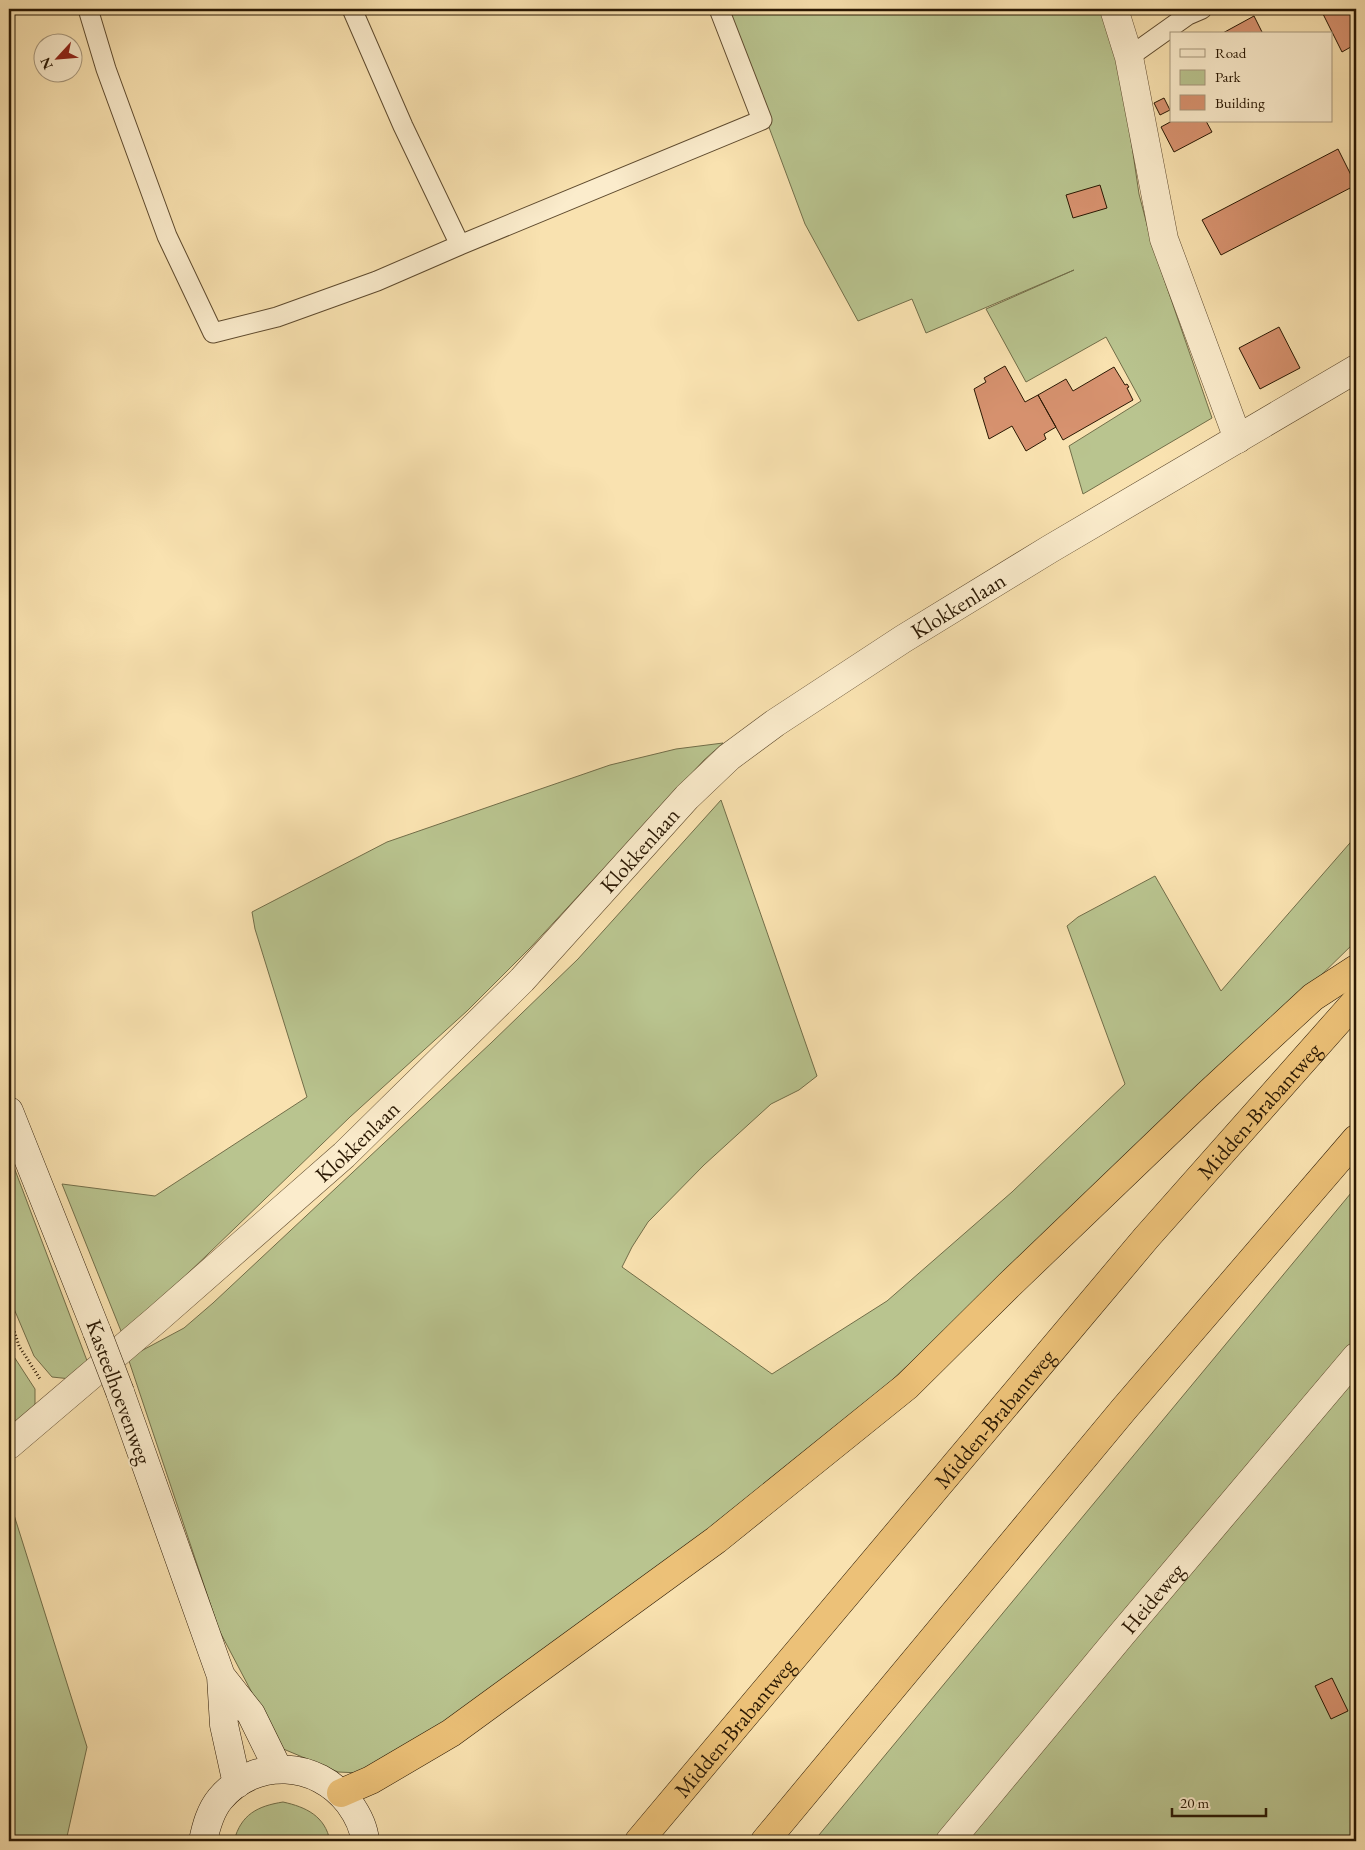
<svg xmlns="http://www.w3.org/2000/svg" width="1365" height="1850" font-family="'EB Garamond',serif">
<rect width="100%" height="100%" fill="#f9e2b0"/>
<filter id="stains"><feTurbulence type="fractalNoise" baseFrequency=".004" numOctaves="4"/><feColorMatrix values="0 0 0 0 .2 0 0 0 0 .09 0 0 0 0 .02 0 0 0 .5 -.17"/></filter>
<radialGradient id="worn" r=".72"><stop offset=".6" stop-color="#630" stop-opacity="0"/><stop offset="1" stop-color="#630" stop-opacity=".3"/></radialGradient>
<path fill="#b9c48f" stroke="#726e49" d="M 726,9 L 1102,9 L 1121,72 L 1139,194 L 1152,244 L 1212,418 L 1083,494 L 1069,446 L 1141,401 L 1106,337 L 1026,382 L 986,309 L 1074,270 L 926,333 L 912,299 L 858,321 L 805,224 L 732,28 Z
M 723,743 L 704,760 L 531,947 L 467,1011 L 350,1117 L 123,1336 L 62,1184 L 155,1196 L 307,1097 L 255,929 L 252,912 L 387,842 L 610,765 L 676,749 Z
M 721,800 L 817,1076 L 799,1090 L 771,1104 L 704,1165 L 648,1222 L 632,1247 L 622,1267 L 772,1374 L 887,1301 L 1012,1192 L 1125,1084 L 1067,926 L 1078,917 L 1155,876 L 1221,991 L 1356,836 L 1356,941 L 1259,1036 L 811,1456 L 446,1726 L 361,1773 L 338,1772 L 281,1748 L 219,1630 L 128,1358 L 184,1328 L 213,1303 L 491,1043 L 578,959 Z
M 9,1154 L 89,1366 L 71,1379 L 52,1377 L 34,1356 L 9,1297 Z
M 1356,1187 L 1356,1340 L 1244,1470 L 935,1841 L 814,1841 Z
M 9,1349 L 35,1389 L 35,1407 L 9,1434 Z
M 1356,1376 L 1356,1841 L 968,1841 L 1035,1755 Z
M 9,1499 L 87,1747 L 66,1841 L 9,1841 Z
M 283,1802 C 306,1807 325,1816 330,1841 L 234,1841 C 241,1814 258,1806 283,1802 Z"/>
<path fill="#d7926f" stroke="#2a1803" d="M 1329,9 L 1356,9 L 1356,44 L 1342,52 L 1322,12 Z
M 1254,16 L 1263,34 L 1221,34 Z
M 1164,98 L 1170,110 L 1160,115 L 1154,103 Z
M 1172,121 L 1206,121 L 1212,132 L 1174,152 L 1161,127 Z
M 1338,149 L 1356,185 L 1221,255 L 1202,220 Z
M 1100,185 L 1107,208 L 1073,218 L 1066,195 Z
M 1279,327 L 1300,368 L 1260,389 L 1239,348 Z
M 1005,366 L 1025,402 L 1038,395 L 1056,427 L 1044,434 L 1046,439 L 1026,451 L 1012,426 L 989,439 L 974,389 L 986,382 L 984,378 Z
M 1114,367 L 1125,385 L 1127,384 L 1129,387 L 1127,388 L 1133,400 L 1063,440 L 1038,395 L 1066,379 L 1073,391 Z
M 1332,1678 L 1348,1711 L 1331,1719 L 1315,1686 Z"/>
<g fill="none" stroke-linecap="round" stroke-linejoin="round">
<g stroke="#5e4a2e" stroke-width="21">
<path id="lane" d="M 88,9 L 106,69 L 167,236 L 213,333 L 277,317 L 377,281 L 460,245
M 352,9 L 403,126 L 460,245 L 762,120 L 719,9
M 1129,57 L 1188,15 L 1202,9"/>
</g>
<g stroke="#5e4a2e" stroke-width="29">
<g id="street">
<path d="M 1114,9 L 1129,57 L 1164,239 L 1238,439"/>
<path id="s1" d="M 9,1445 L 156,1320 L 344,1155 L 522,980 L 687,797 L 729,757 L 775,723 L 903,639 L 1050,549 L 1356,369"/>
<path id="s2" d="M 950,1841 L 1122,1634 L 1356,1357"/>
</g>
</g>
<g stroke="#2a1803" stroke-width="29">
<path id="secondary" d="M 9,1111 L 97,1332
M 120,1392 L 221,1676 L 224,1725 L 237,1784
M 221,1676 L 251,1714 L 278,1769
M 203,1841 C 206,1827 210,1811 220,1799 C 255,1757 317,1761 349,1803 C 357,1814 364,1827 365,1841"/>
</g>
<g stroke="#2a1803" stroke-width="29">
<g id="highway">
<path d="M 341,1793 L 371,1780 L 451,1733 L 716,1540 L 907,1386 L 1009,1285 L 1207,1095 L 1313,997 L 1356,969"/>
<path id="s3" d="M 639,1841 L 1146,1238 L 1356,1001"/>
<path d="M 765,1841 L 1124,1409 L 1356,1139"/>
</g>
</g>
<path stroke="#2a1803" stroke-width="3" stroke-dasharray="1 2.5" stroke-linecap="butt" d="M 9,1315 L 19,1346 L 40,1379"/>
<use href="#lane" stroke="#fbeccc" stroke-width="19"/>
<use href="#street" stroke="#fbeccc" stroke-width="28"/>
<use href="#secondary" stroke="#fbeccc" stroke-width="28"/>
<use href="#highway" stroke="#ecc178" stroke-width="28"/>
<g stroke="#2a1803" stroke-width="29" stroke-linecap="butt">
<path id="secondary-bridge" d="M 97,1332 L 120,1392"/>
</g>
<use href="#secondary-bridge" stroke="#fbeccc" stroke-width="28"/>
</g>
<g text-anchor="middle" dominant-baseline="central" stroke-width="4" stroke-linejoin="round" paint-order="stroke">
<g font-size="22" fill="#2a1803" stroke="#fbeccc">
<text stroke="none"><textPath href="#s1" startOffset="1272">Klokkenlaan</textPath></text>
<text stroke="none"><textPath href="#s1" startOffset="868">Klokkenlaan</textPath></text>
<text stroke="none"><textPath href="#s3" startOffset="958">Midden-Brabantweg</textPath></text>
<text stroke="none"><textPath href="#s1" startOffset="462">Klokkenlaan</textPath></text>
<text transform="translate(119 1392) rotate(70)">Kasteelhoevenweg</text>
<text stroke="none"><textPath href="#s3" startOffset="552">Midden-Brabantweg</textPath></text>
<text stroke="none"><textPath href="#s2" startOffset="316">Heideweg</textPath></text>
<text stroke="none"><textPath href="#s3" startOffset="148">Midden-Brabantweg</textPath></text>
</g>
</g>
<rect width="1365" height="1850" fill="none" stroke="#f9e2b0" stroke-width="30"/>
<rect x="10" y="10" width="1345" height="1830" fill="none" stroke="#2a1803" stroke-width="2.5"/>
<rect x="15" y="15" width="1335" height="1820" fill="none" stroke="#2a1803"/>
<rect x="1170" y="32" width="162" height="90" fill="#fbeccc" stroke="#a7977c"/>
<rect x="1180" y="49" width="25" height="8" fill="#fbeccc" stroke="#a7977c"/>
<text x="1215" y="58" font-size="15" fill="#2a1803">Road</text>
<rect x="1180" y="70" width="25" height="15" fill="#b9c48f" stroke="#a7977c"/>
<text x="1215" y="82" font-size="15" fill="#2a1803">Park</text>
<rect x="1180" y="95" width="25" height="15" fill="#d7926f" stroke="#a7977c"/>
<text x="1215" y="108" font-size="15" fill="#2a1803">Building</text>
<g transform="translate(58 58) rotate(244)"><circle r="24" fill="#fbeccc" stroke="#a7977c"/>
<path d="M0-4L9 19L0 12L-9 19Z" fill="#8f2418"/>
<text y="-8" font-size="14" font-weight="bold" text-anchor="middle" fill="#2a1803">N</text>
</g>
<path d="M1172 1808v8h94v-8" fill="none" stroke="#2a1803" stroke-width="2.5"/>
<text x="1180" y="1808" font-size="15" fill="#2a1803" stroke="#fbeccc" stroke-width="4" paint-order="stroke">20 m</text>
<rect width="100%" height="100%" filter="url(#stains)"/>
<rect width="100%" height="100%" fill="url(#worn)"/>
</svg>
